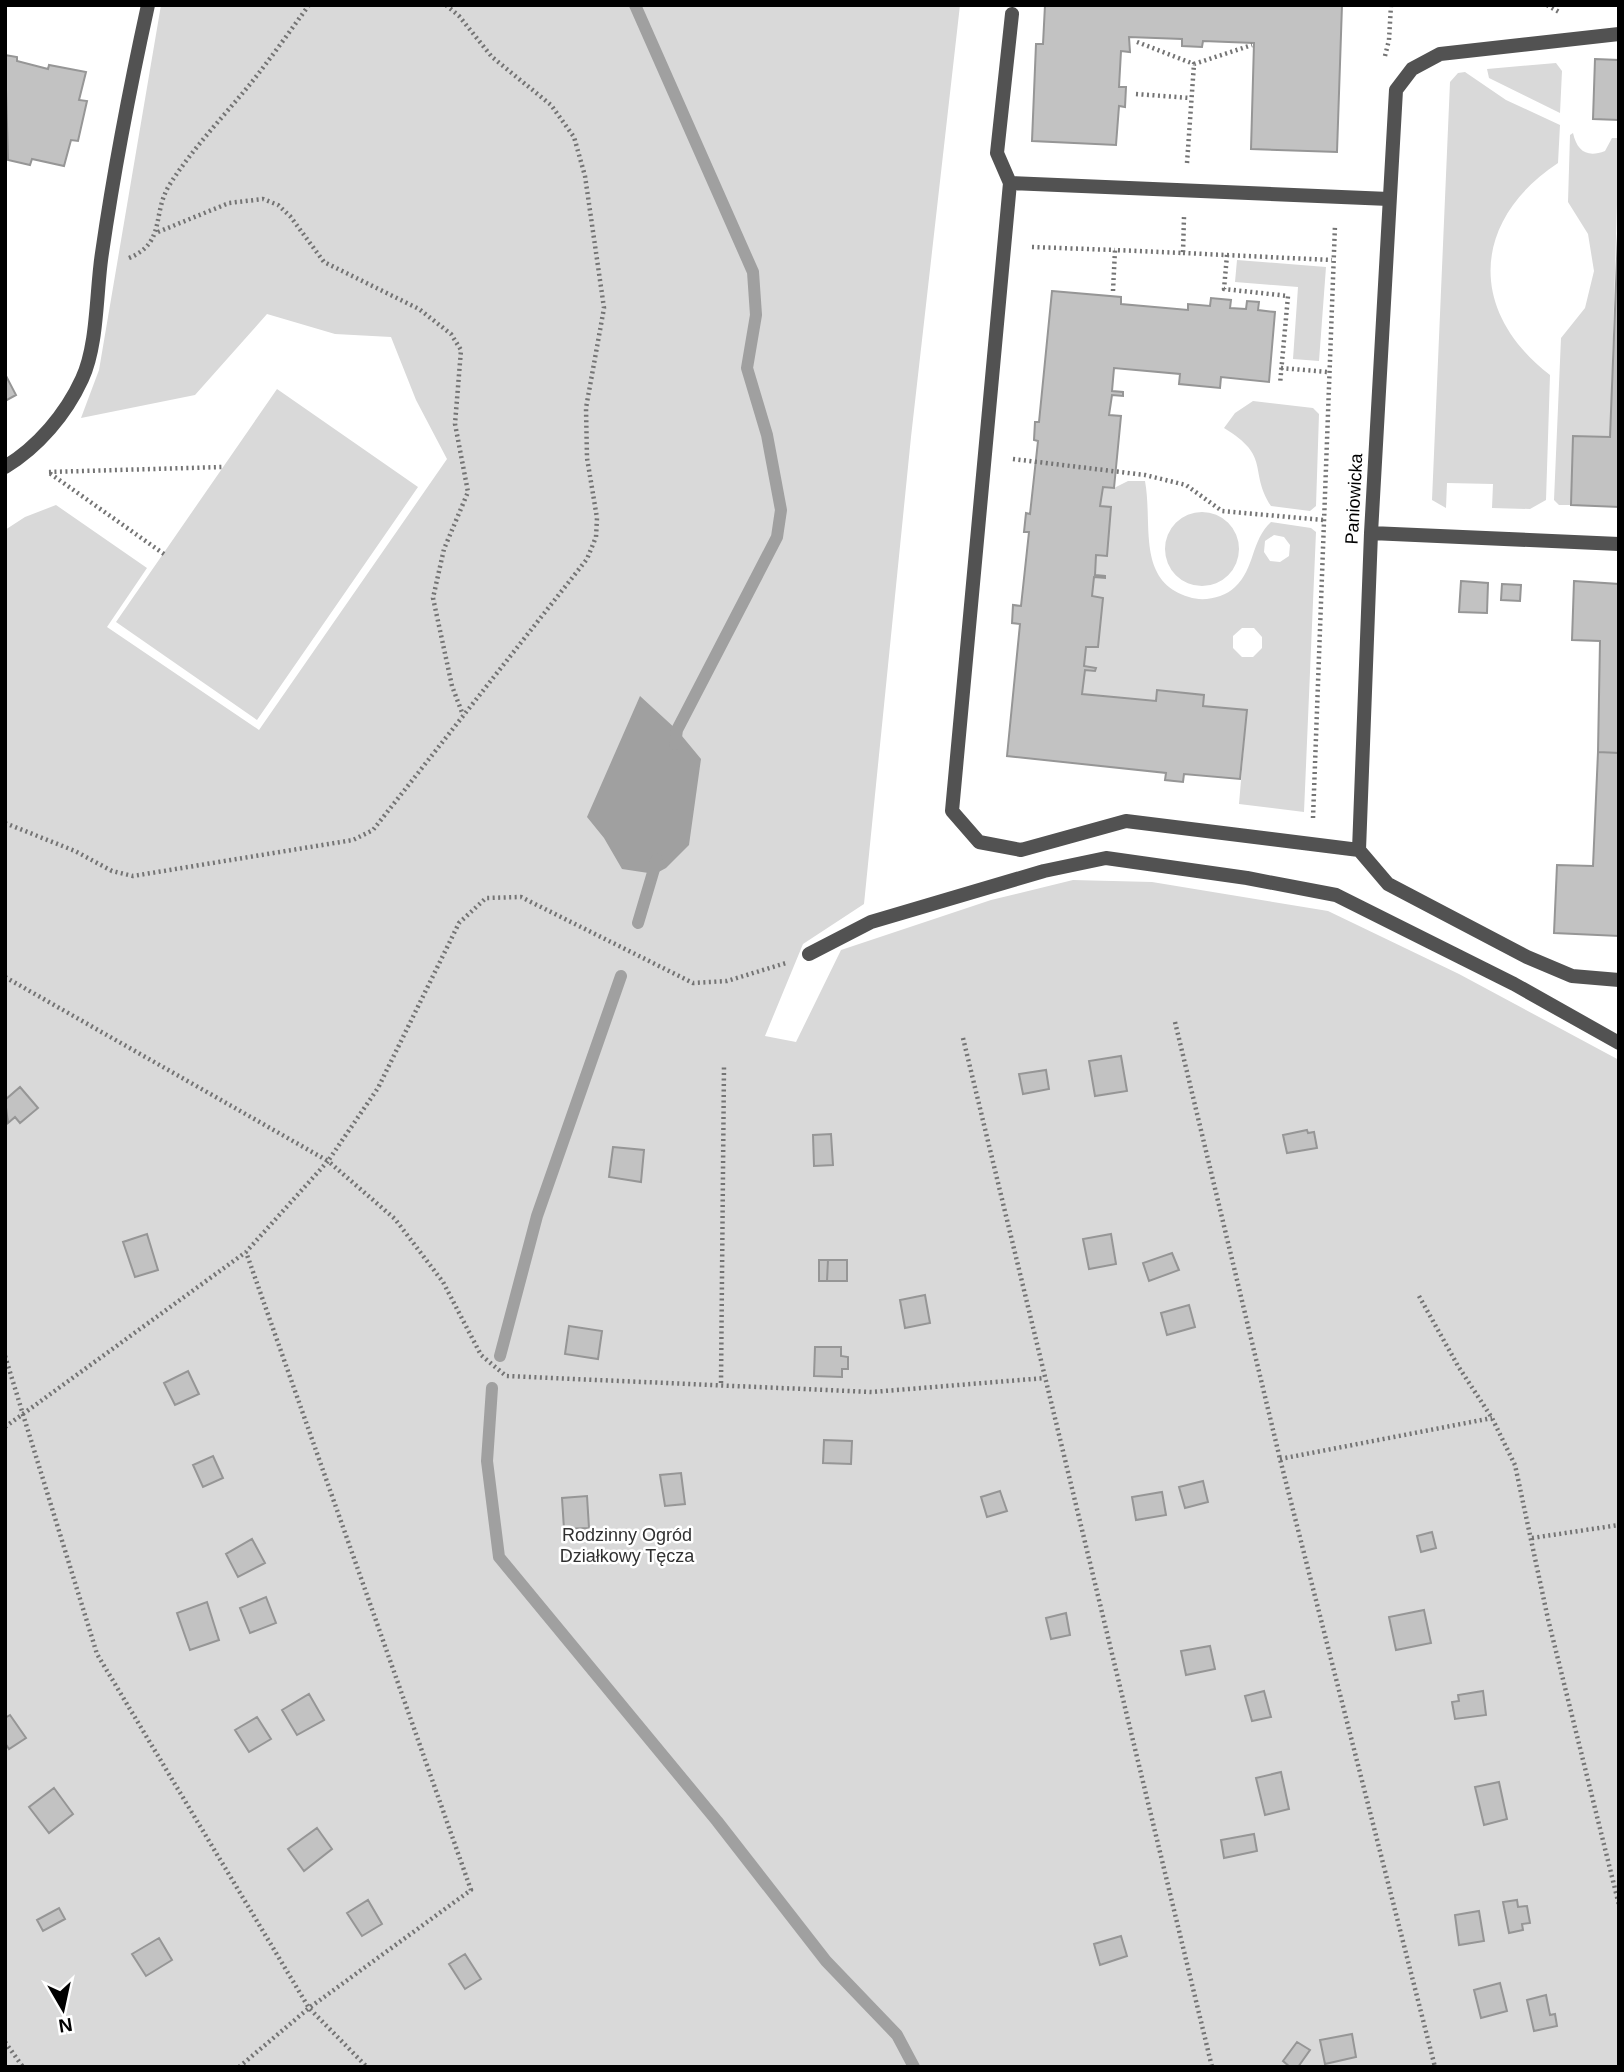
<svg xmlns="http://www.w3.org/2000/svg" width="1624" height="2072" font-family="Helvetica,sans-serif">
<rect width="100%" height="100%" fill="#fff"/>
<path fill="#d9d9d9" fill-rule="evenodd" d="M 161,5 L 960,5 L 911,437 L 864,904 L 803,944 L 765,1036 L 796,1042 L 841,950 L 991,900 L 1073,880 L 1152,882 L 1328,911 L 1459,974 L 1619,1060 L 1619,2067 L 5,2067 L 5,530 L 25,517 L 56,505 L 147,568 L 107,627 L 259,730 L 447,459 L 416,400 L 391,337 L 335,334 L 267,314 L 195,395 L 81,418 L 99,370 Z
M 1556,63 L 1562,71 L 1560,113 L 1489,78 L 1487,69 Z
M 1465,72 L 1506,100 L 1560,125 L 1558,163 C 1472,220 1467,311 1550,375 L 1546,500 L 1530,509 L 1492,508 L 1493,484 L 1447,483 L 1446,508 L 1432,500 L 1450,82 L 1458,73 Z
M 1573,133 C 1577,151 1587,158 1605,151 L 1612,138 L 1619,138 L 1610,437 L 1573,437 L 1571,505 L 1559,505 L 1554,500 L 1561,338 L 1585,308 L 1594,271 L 1588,234 L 1568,202 L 1570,135 Z
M 1237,260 L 1326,267 L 1319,361 L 1293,359 L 1298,287 L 1235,282 Z
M 277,389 L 418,487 L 257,720 L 116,622 Z
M 1253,401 L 1313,408 L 1319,414 L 1316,506 L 1310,511 L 1271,506 C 1248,470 1272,457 1224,428 L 1235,413 Z
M 1128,481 L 1145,481 C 1153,525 1136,581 1189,597 C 1203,602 1224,598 1235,587 C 1255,569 1251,540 1271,522 L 1311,528 L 1316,532 L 1304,812 L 1239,804 L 1247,710 L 1203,706 L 1204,695 L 1158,690 L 1156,701 L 1082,694 L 1085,670 L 1095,671 L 1095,668 L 1084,666 L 1086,647 L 1098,647 L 1103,598 L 1092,596 L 1094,577 L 1105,578 L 1095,575 L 1096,555 L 1107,555 L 1111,508 L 1100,506 L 1103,487 L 1114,488 ZM 1274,535 L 1284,537 L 1290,545 L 1289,556 L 1280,562 L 1270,561 L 1264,552 L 1265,541 ZM 1242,628 L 1254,628 L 1262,637 L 1262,648 L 1253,657 L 1242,657 L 1233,648 L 1233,636 Z
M1165 549a37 37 0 1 1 74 0a37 37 0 1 1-74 0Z"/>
<path fill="#a0a0a0" d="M 640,696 L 677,730 L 701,759 L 689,845 L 666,868 L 655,874 L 622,869 L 604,838 L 587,817 Z"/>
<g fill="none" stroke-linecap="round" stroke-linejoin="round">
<path stroke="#a0a0a0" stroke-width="12" d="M 635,5 L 753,272 L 756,315 L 747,368 L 767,435 L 781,510 L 777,537 L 677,730 L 675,744
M 638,923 L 657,859
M 500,1356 L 537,1216 L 621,976
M 492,1388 L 487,1461 L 499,1557 L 717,1821 L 826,1961 L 897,2035 L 914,2067"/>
</g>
<path fill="#c2c2c2" stroke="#969696" stroke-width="2" d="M 1045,5 L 1342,5 L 1337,152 L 1251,149 L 1254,43 L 1203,41 L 1202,47 L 1182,46 L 1182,39 L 1129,37 L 1130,52 L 1121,51 L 1119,87 L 1126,87 L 1125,107 L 1119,106 L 1116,145 L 1032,141 L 1036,44 L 1043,44 Z
M 5,55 L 17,57 L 17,61 L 48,69 L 49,65 L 86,72 L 79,100 L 87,101 L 78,141 L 71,140 L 64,166 L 32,159 L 30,165 L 8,160 Z
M 1595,59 L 1619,60 L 1619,120 L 1593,119 Z
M 1619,208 L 1619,507 L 1571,505 L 1573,436 L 1610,437 Z
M 1052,291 L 1121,297 L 1121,304 L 1188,310 L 1188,304 L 1210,306 L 1211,298 L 1231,300 L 1230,308 L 1246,309 L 1247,301 L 1259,302 L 1258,310 L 1275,312 L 1269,382 L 1221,377 L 1220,388 L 1179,384 L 1180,374 L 1114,368 L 1112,391 L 1123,392 L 1123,396 L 1112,395 L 1109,415 L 1121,416 L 1114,488 L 1103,487 L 1100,506 L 1111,507 L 1107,556 L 1096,555 L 1095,575 L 1105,576 L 1105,578 L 1094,577 L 1092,596 L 1103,598 L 1098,647 L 1086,647 L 1084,666 L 1096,668 L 1095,671 L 1085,670 L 1082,694 L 1156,701 L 1157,690 L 1204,695 L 1203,706 L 1247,710 L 1240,779 L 1184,774 L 1183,782 L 1165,780 L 1166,773 L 1007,756 L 1020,624 L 1012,623 L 1013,605 L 1021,606 L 1029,532 L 1024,532 L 1026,513 L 1030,514 L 1038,441 L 1034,440 L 1035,422 L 1039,422 Z
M 5,374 L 16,395 L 5,401 Z
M 1461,581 L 1488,583 L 1487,613 L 1459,612 Z
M 1574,581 L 1619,584 L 1619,753 L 1598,752 L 1600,641 L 1572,640 Z
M 1502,584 L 1521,585 L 1520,601 L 1501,600 Z
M 1598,752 L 1619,753 L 1619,936 L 1554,933 L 1557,865 L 1593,866 Z
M 1121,1056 L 1127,1091 L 1095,1096 L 1089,1061 Z
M 1046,1070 L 1049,1089 L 1023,1094 L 1019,1074 Z
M 20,1087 L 38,1108 L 20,1123 L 15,1117 L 8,1123 L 5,1100 Z
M 1307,1130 L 1308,1133 L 1314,1132 L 1317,1148 L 1287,1153 L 1283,1135 Z
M 831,1134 L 833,1165 L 814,1166 L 813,1135 Z
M 613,1147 L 644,1150 L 641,1182 L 609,1177 Z
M 147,1234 L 158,1270 L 135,1277 L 123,1242 Z
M 1111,1234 L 1116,1264 L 1089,1269 L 1083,1239 Z
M 1172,1253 L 1179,1270 L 1149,1281 L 1143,1263 Z
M 819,1260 L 828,1260 L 827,1281 L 819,1281 Z
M 828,1260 L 847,1260 L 847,1281 L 827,1281 Z
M 925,1295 L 930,1323 L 905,1328 L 900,1300 Z
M 1189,1305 L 1195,1327 L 1167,1335 L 1161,1313 Z
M 569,1326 L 602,1331 L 598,1359 L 565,1354 Z
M 815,1347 L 841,1347 L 841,1356 L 848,1357 L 848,1369 L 842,1369 L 842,1377 L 814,1376 Z
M 188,1371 L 199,1394 L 175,1405 L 164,1383 Z
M 824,1440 L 852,1441 L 851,1464 L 823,1463 Z
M 213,1456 L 223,1478 L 203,1487 L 193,1465 Z
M 681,1473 L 685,1504 L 665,1506 L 660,1475 Z
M 1203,1481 L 1208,1502 L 1185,1508 L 1179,1487 Z
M 1000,1491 L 1007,1511 L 987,1517 L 981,1497 Z
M 1162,1492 L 1166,1515 L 1136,1520 L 1132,1497 Z
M 587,1496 L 589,1528 L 564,1529 L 562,1498 Z
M 1432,1532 L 1436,1548 L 1421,1552 L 1417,1536 Z
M 252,1539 L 265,1563 L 238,1577 L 226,1554 Z
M 266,1597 L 276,1623 L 250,1633 L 240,1608 Z
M 207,1602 L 219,1640 L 190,1650 L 177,1613 Z
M 1424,1610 L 1431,1643 L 1396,1650 L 1389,1617 Z
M 1066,1613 L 1070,1635 L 1051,1639 L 1046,1618 Z
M 1210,1646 L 1215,1669 L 1186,1675 L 1181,1651 Z
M 1264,1691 L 1271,1717 L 1252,1721 L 1245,1696 Z
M 1483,1691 L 1486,1715 L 1455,1719 L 1452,1702 L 1459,1701 L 1458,1695 Z
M 309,1694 L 324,1720 L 297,1735 L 282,1710 Z
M 10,1715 L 26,1738 L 9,1749 L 5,1743 L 5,1718 Z
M 257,1717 L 271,1739 L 249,1752 L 235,1730 Z
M 1281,1772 L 1289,1809 L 1265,1815 L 1256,1778 Z
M 1499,1782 L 1507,1819 L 1484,1825 L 1475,1787 Z
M 54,1788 L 73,1814 L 49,1833 L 29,1807 Z
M 317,1828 L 332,1849 L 304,1871 L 288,1849 Z
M 1254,1834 L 1257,1851 L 1224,1858 L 1221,1840 Z
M 368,1900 L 382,1924 L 362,1936 L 347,1913 Z
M 1517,1900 L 1518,1907 L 1527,1906 L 1530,1923 L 1522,1924 L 1523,1930 L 1509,1933 L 1503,1902 Z
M 59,1908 L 65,1919 L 43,1931 L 37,1920 Z
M 1479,1911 L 1484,1941 L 1459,1945 L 1455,1915 Z
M 1121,1936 L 1127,1956 L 1100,1965 L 1094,1944 Z
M 159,1938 L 172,1960 L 146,1976 L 132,1954 Z
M 465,1954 L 481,1979 L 465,1989 L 449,1964 Z
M 1500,1983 L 1507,2011 L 1481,2018 L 1474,1990 Z
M 1546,1995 L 1550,2015 L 1555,2014 L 1557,2026 L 1534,2031 L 1527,2000 Z
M 1352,2034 L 1356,2057 L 1325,2064 L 1320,2040 Z
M 1297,2042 L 1310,2050 L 1298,2067 L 1290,2067 L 1283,2061 Z"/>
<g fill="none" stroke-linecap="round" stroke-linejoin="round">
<path stroke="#747474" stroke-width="4.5" stroke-dasharray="2 3.5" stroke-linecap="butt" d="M 1547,5 L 1559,12
M 1137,42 L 1194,64
M 1385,56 L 1389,40 L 1391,5
M 1136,94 L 1190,98
M 1187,163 L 1194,64 L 1252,45
M 158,232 L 229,203 L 263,199 L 278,205 L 290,216 L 324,262 L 419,309 L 451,334 L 461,350 L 455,424 L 468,492 L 444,549 L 433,598 L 452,686 L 463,715
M 1032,247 L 1115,250
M 1183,253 L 1332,260
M 1227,255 L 1224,289 L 1288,296 L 1280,384
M 129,258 C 167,242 151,214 170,184 C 193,148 224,116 251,83 C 271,58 290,31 309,5
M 1113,291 L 1115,250 L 1183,253 L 1184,217
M 1281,368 L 1328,372
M 1013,459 L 1145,475 L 1186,485 L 1222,511 L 1323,520
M 164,554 L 48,472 L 223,467
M 1313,818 L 1335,225
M 5,823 L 75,851 L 112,871 L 133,876 L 353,840 L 373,830 L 587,559 L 596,537 L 597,518 L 587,458 L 586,408 L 604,308 L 585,176 L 574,137 L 551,105 L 492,57 L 459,16 L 446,5
M 5,977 L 328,1161 L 378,1088 L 459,923 L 486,898 L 521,897 L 693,983 L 727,981 L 786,963
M 1175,1022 L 1280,1459 L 1435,2067
M 963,1038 L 1212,2067
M 1419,1296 L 1458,1366 L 1492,1418 L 1515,1465 L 1548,1619 L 1619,1905
M 5,1356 L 97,1654 L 309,2008 L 367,2067
M 721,1383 L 724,1066
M 5,1427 L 246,1252 L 328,1161 L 395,1219 L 443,1282 L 481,1355 L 506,1376 L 872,1392 L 1045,1378
M 1280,1459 L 1492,1418
M 1532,1538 L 1619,1525
M 5,2042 L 23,2067
M 239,2067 L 309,2008 L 471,1890 L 246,1252"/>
<path stroke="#525252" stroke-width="14" d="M 1619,34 L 1440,54 L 1412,69 L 1396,90 L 1371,533 L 1359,850 L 1388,884 L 1527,957 L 1572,976 L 1619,980
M 1010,183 L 997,153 L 1012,14
M 5,467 C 38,447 66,414 82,379 C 98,345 96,291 102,253 C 114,170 130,87 148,5
M 1371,533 L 1619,544
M 1359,850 L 1126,821 L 1021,850 L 979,842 L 952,811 L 1010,183 L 1389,199
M 809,954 L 871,922 L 1044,871 L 1106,858 L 1247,878 L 1336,895 L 1514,984 L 1619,1043"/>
</g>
<g text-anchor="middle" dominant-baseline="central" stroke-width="5" stroke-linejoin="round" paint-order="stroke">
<g font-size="18" fill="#000" stroke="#fff">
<text transform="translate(1354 499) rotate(-87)">Paniowicka</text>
</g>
<g font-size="18" fill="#303030" stroke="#fff">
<text x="627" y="1535">Rodzinny Ogród<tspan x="627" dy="21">Działkowy Tęcza</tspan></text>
</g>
</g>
<rect width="1624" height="2072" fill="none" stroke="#000000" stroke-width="14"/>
<g transform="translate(63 2009) rotate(171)" stroke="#ffffff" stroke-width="5" paint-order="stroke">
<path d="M0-5L12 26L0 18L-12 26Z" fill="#000000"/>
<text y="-10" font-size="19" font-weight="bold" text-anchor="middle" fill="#000000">N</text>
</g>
</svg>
